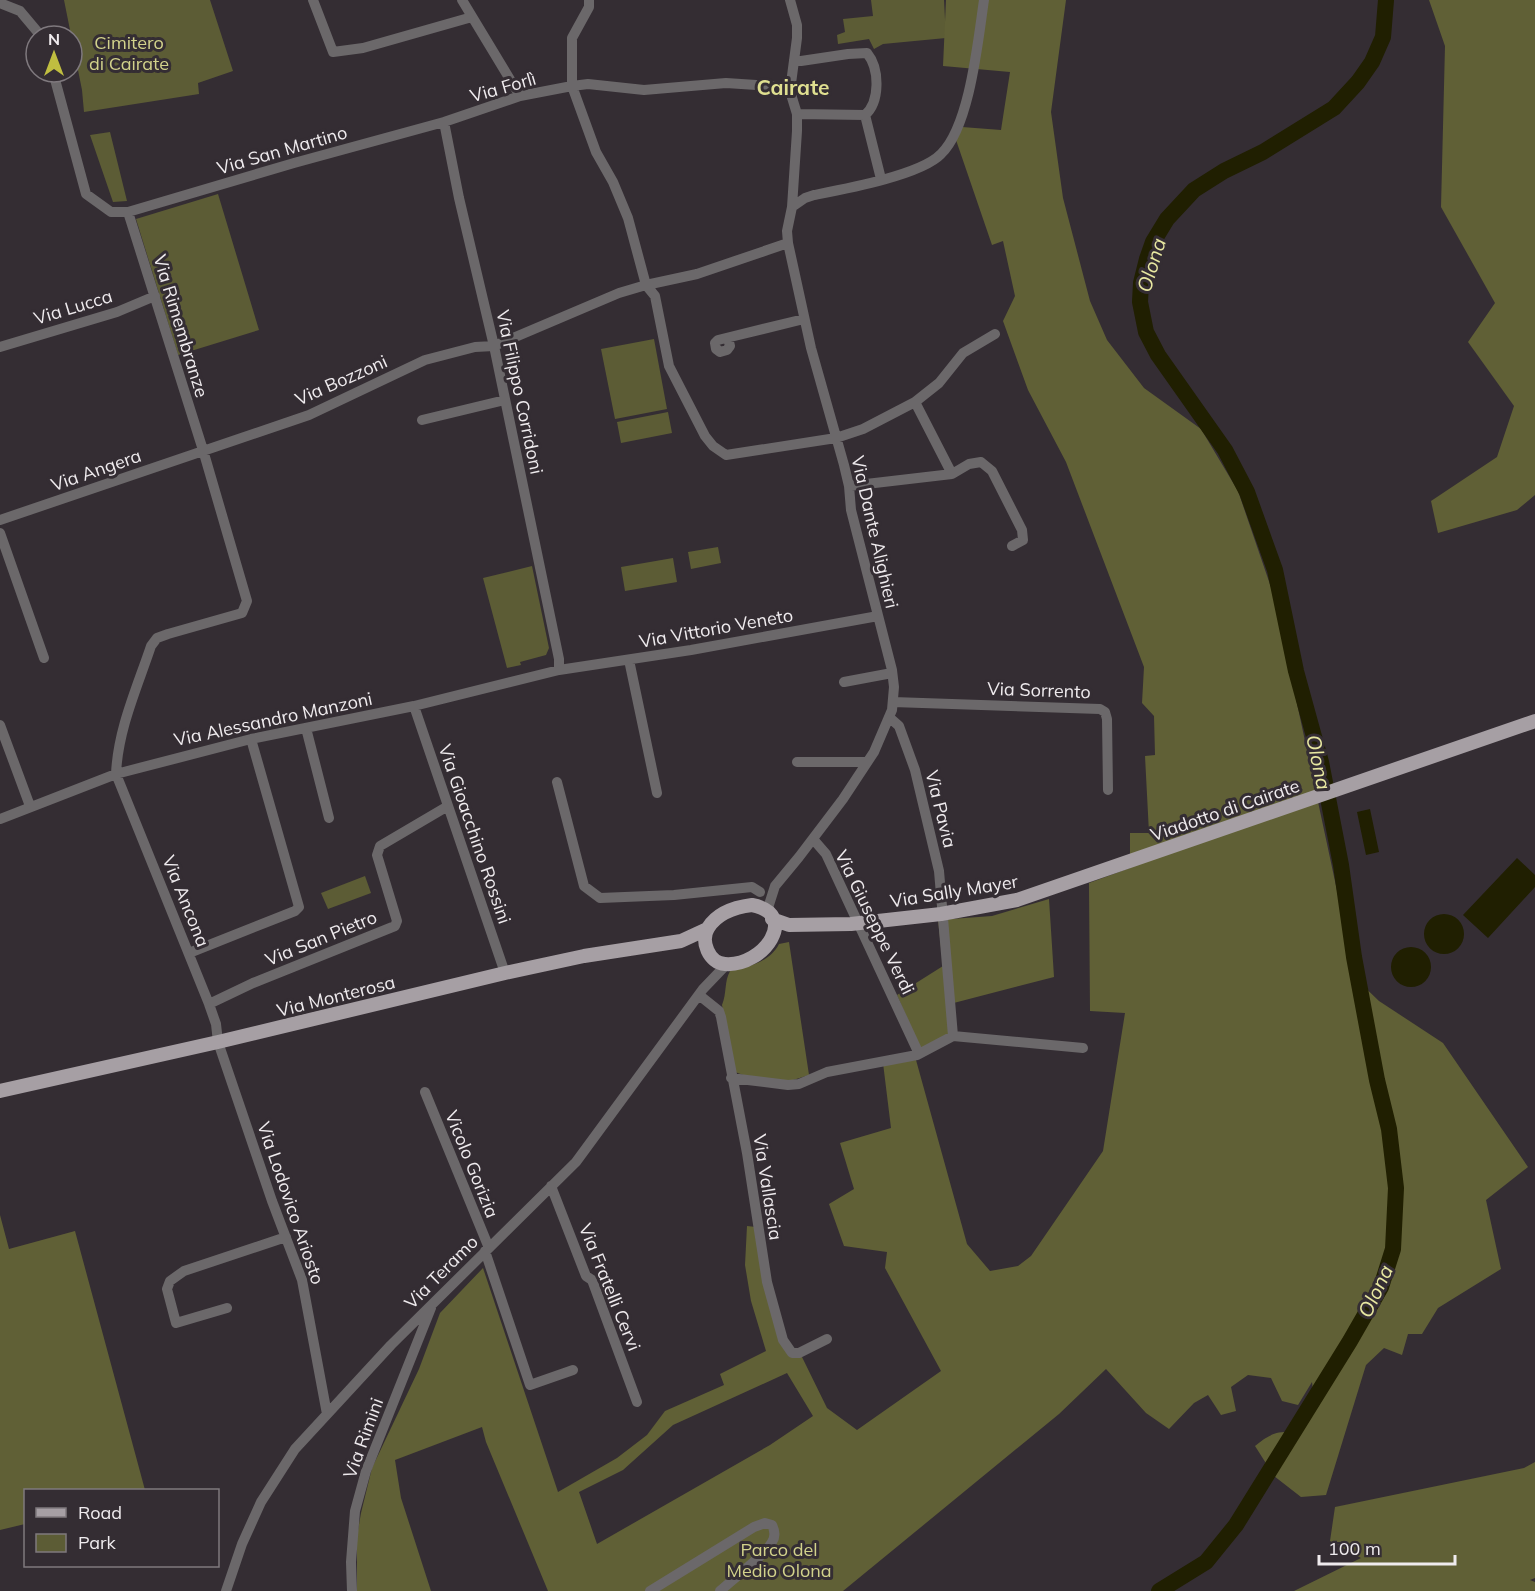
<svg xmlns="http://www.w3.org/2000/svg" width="1535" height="1591" font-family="Mulish,sans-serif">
<rect width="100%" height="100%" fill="#342d33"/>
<path fill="#5c5c35" d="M 64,0 L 210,0 L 233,71 L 198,83 L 199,94 L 84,112 L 82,90 Z
M 871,0 L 944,0 L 946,38 L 883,44 L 874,49 L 869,39 L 838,44 L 837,35 L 845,32 L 843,19 L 873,16 Z
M 110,132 L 127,201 L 113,202 L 90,135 Z
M 218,194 L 259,330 L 178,355 L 136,219 Z
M 654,339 L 667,409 L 615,419 L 601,349 Z
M 668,412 L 672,433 L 621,443 L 617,422 Z
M 718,547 L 721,563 L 691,569 L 688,552 Z
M 673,558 L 677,582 L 625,591 L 621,567 Z
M 532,566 L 549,648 L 546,655 L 520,662 L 521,665 L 507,668 L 483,578 Z
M 365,876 L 371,893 L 328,909 L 321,893 Z"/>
<path fill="#606036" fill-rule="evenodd" d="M 946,0 L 1066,0 L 1051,112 L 1063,198 L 1090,301 L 1107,340 L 1144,388 L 1201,429 L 1238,491 L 1274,596 L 1342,914 L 1353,976 L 1379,1001 L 1443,1043 L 1528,1167 L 1486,1200 L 1501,1269 L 1438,1308 L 1422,1334 L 1408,1334 L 1402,1355 L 1384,1348 L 1366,1365 L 1326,1495 L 1301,1497 L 1274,1476 L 1255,1446 C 1271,1433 1277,1431 1298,1432 L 1315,1408 L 1312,1382 L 1298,1405 L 1282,1401 L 1271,1378 L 1248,1375 L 1231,1387 L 1236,1411 L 1221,1415 L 1208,1395 L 1194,1403 L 1169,1429 L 1146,1413 L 1106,1369 L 1059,1414 L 843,1591 L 548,1591 L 486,1442 L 482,1427 L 395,1460 L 401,1498 L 431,1591 L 357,1591 L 357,1536 L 361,1513 L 372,1468 L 419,1369 L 440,1313 L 483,1268 L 558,1492 L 617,1458 L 647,1435 L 665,1411 L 724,1385 L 720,1374 L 766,1351 L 751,1301 L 745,1265 L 747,1226 L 756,1227 L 780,1342 L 802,1357 L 827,1408 L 857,1430 L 941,1371 L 885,1268 L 887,1252 L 844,1246 L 829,1204 L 854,1189 L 840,1143 L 891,1128 L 883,1063 L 916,1060 L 967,1244 L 990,1271 L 1018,1266 L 1031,1256 L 1103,1151 L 1125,1013 L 1090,1011 L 1089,883 L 1130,868 L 1130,833 L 1149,833 L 1145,756 L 1155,755 L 1154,716 L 1142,703 L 1144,667 L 1066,462 L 1028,390 L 1003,321 L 1015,296 L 1003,241 L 992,245 L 956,140 L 962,127 L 1001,130 L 1010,72 L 943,66 ZM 787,1373 L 813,1416 L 770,1445 L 597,1544 L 579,1492 L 623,1470 L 673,1425 Z
M 1429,0 L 1535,0 L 1535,495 L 1517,510 L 1438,533 L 1431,501 L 1497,457 L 1514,406 L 1468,342 L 1495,303 L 1441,207 L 1445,46 Z
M 1049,899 L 1054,977 L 946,1005 L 949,1034 L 921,1050 L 897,995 L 943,966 L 938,920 L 992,916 Z
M 789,942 L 809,1075 L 790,1081 L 746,1076 L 735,1072 L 722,1005 C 727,993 724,982 730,971 C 748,967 770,962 779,944 Z
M 0,1215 L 9,1249 L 75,1231 L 145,1490 L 26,1490 L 25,1524 L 0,1530 Z
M 1535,1462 L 1535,1578 L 1530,1580 L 1535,1582 L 1535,1591 L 1294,1591 L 1361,1558 L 1330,1541 L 1335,1507 L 1524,1468 Z"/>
<path fill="#201f01" d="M 1370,809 L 1379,852 L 1366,855 L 1357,812 Z
M 1517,858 L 1535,875 L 1535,887 L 1488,938 L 1463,915 Z
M1424 934a20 20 0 1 1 40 0a20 20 0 1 1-40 0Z
M1391 967a20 20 0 1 1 40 0a20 20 0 1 1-40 0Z"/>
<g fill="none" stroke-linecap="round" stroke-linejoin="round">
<path stroke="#201f01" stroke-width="16" d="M 1159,1591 L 1206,1562 L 1236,1525 L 1350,1341 L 1381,1287 L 1393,1249 L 1396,1188 L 1389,1129 L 1377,1080 L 1354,957 L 1341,865 L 1321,762 L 1296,671 L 1275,570 L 1247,492 L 1225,450 L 1158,355 L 1146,332 L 1140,302 L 1141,283 L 1147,259 L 1153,242 L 1167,219 L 1194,190 L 1224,171 L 1263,152 L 1334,108 L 1358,82 L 1372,62 L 1383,37 L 1386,0"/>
<path stroke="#6b686a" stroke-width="10" d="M 313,0 L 333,52 L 363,48 L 472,17
M 462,0 L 520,96
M 589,0 L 589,7 L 572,38 L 572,86 L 596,152 L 613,182 L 628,218 L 646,285 L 655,296 L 669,366 L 705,436 L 713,446 L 726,455 L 836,438 L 863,429 L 915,402 L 939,383 L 963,353 L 995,334
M 0,3 L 20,11 L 41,36
M 794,60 L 801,61 L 848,54 L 867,53 C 880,69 880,102 865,115
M 53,72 L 86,194 L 111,212 L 128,212 L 294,163 L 444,122 L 520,96 L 572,86 L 588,84 L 644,90 L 726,83 L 773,86 L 790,91 L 797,114 L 797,131 L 792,207 L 787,231 L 788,243 L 811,348 L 844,465 L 849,486 L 851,510 L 892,670 L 894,687 L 892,710 L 874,752 L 843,799 L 799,857 L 775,886 L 767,911
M 790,91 L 797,38 L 797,25 L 790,0
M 797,114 L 865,115
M 865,115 L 881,179
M 444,122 L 459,198 L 494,346 L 559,659 L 559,670
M 792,207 L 805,198 L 814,195 C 845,189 921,175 941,154 C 970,126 978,40 984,0
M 128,212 L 203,450 L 247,601 L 242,613 L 168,634 L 157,638 L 151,646 C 137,688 118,729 116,774 L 209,1004 L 216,1024 L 218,1042 L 272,1201 L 302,1280 L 327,1414
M 728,338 L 730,346 L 727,350 L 720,352 L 716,349 L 715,343 L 718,340 L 804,319
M 0,347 L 117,312 L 155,296
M 422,420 L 505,400
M 952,474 L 969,464 L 981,462 L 992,471 L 1022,530 L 1023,540 L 1012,546
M 849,486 L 952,474 L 915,402
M 0,520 L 309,415 L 425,360 L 475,347 L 494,346 L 619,293 L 646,285 L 697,274 L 788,243
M 0,533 L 44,658
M 629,660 L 657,793
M 844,682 L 892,673
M 893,702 L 1100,709 L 1105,712 L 1107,719 L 1108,790
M 414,706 L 505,973
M 890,718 L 899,726 L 915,770 L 939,871 L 953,1036
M 0,725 L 30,806
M 306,728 L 329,818
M 797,762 L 867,762
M 557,782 L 584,886 L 600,898 L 674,895 L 752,887 L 760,892
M 0,819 L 116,774 L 251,739 L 414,706 L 559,670 L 691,650 L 878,616
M 813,839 L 826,854 L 919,1054
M 189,953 L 295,911 L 299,907 L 251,739
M 699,995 L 719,1011 L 721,1017 L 747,1153 L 767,1282 L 783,1340 L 792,1353 L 799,1353 L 827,1339
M 209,1004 L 253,983 L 395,926 L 397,921 L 377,855 L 380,846 L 448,806
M 731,1078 L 788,1085 L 799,1084 L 827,1072 L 917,1055 L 953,1036 L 1083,1048
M 425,1092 L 489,1248
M 551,1186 L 586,1276 L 592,1280 L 637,1402
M 485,1251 L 530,1385 L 573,1370
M 227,1308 L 176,1323 L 167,1289 L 170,1281 L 184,1271 L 286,1237
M 226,1591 L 242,1544 L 261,1502 L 295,1449 L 391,1345 L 576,1162 L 703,989 L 726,965
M 352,1591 L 351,1562 L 355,1511 L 366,1471 L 431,1308
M 650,1591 L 754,1527 L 765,1523 L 772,1525 C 775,1531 776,1536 772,1542 C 765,1555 733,1579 720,1591"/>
<path stroke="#a69fa4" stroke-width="14" d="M 752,905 C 800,914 764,967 725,964 C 709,963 700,941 708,928 C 717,913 736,907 752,905 Z
M 772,919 L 789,925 L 851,924 L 941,914 L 1017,900 L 1535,721
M 0,1091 L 218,1042 L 505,973 L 584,956 L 681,941 L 707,929"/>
</g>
<g text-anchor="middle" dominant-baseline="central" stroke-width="6" stroke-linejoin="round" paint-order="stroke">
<g font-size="18" fill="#d2d28b" stroke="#342d33">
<text x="129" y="42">Cimitero<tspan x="129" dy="21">di Cairate</tspan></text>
<text x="779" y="1549">Parco del<tspan x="779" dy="21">Medio Olona</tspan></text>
</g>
<g font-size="18" fill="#efebee" stroke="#342d33">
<text transform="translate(503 87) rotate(-16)">Via Forlì</text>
<text transform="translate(282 150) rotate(-16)">Via San Martino</text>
<text transform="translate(73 307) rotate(-17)">Via Lucca</text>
<text transform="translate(181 326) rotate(73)">Via Rimembranze</text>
<text transform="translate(341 380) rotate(-24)">Via Bozzoni</text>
<text transform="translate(520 392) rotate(78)">Via Filippo Corridoni</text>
<text transform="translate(96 470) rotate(-19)">Via Angera</text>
<text transform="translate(875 532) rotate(77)">Via Dante Alighieri</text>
<text transform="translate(716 628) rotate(-10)">Via Vittorio Veneto</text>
<text transform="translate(1039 690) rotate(2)">Via Sorrento</text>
<text transform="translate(273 719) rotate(-12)">Via Alessandro Manzoni</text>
<text transform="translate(941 809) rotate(76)">Via Pavia</text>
<text transform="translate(1225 810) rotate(-19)">Viadotto di Cairate</text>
<text transform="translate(475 834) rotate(71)">Via Gioacchino Rossini</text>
<text transform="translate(954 891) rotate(-9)">Via Sally Mayer</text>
<text transform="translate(186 901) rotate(68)">Via Ancona</text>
<text transform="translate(875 922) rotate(64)">Via Giuseppe Verdi</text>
<text transform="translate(321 938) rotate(-22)">Via San Pietro</text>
<text transform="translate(336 996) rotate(-14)">Via Monterosa</text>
<text transform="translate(472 1164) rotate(68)">Vicolo Gorizia</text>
<text transform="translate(768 1187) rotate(81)">Via Vallascia</text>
<text transform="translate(291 1203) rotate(71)">Via Lodovico Ariosto</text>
<text transform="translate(441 1272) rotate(-45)">Via Teramo</text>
<text transform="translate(610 1287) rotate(68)">Via Fratelli Cervi</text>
<text transform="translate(363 1438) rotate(-70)">Via Rimini</text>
</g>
<g font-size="20" font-style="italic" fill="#e8e8a1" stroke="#342d33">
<text transform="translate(1151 265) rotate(-73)">Olona</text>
<text transform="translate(1319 762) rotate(78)">Olona</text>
<text transform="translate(1375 1291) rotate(-65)">Olona</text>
</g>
<g font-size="21" font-weight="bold" fill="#dfdf90" stroke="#342d33">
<text x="793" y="87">Cairate</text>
</g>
</g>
<rect x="24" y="1489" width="195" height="78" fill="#342d33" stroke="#7f797e" stroke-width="1.5"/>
<rect x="36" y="1508" width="30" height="9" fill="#a69fa4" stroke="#7f797e" stroke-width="1.5"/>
<text x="78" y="1519" font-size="18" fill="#efebee">Road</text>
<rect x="36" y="1534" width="30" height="18" fill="#5c5c35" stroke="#7f797e" stroke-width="1.5"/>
<text x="78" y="1549" font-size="18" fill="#efebee">Park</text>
<g transform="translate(54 54)"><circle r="28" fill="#342d33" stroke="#7f797e" stroke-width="1.5"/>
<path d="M0-4.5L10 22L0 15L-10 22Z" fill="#c0be40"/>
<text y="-9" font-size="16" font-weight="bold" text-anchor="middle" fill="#efebee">N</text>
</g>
<path d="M1319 1555v9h136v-9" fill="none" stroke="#efebee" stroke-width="3"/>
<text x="1328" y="1555" font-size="18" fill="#efebee" stroke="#342d33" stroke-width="4.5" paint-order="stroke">100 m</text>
</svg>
